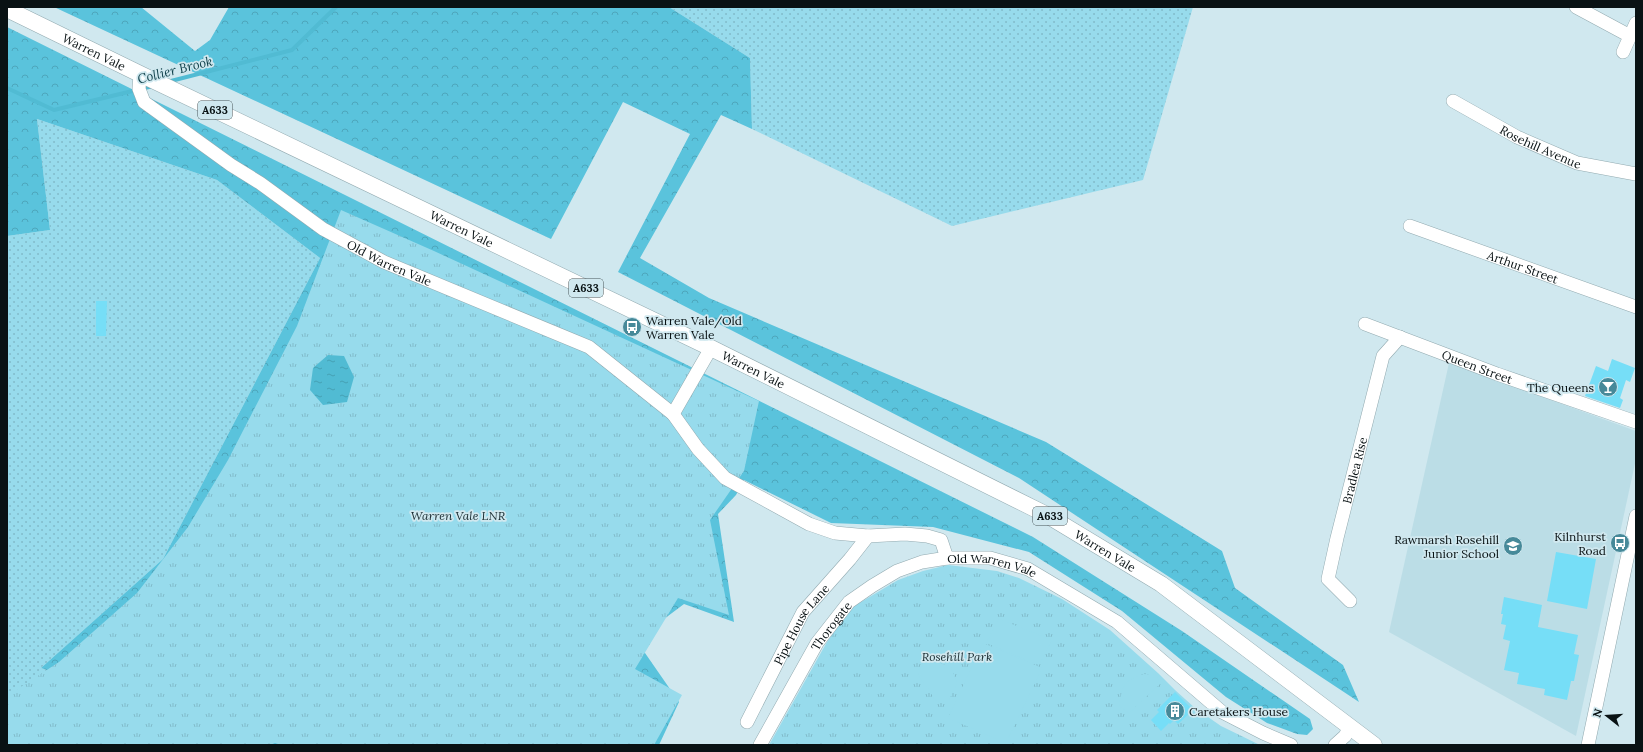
<svg xmlns="http://www.w3.org/2000/svg" width="1643" height="752" font-family="Lora,serif">
<defs>
<pattern id="grass-dots" width="8" height="8" patternUnits="userSpaceOnUse"><rect width="8" height="8" fill="#97dbec"/><path d="M2 2h.1M6 6h.1" fill="none" stroke="#81bbca" stroke-width="1.8" stroke-linecap="round"/></pattern>
<pattern id="forest-crowns" width="20" height="18" patternUnits="userSpaceOnUse"><rect width="20" height="18" fill="#5ac3dc"/><path d="M2 6a3 3 0 1 1 6 0M12 15a3 3 0 1 1 6 0" fill="none" stroke="#4da6bc"/></pattern>
<pattern id="park-tufts" width="24" height="20" patternUnits="userSpaceOnUse"><rect width="24" height="20" fill="#97dbec"/><path d="M3 7l-1-3M5 7V3M7 7l1-3M15 17l-1-3M17 17v-4M19 17l1-3" fill="none" stroke="#81bbca"/></pattern>
<pattern id="water-ripples" width="26" height="14" patternUnits="userSpaceOnUse"><rect width="26" height="14" fill="#51bbd3"/><path d="M2 4q2-2 4 0t4 0M15 11q2-2 4 0t4 0" fill="none" stroke="#45a0b4"/></pattern>
</defs>
<rect width="100%" height="100%" fill="#d0e8ef"/>
<path fill="#bbdde6" d="M 1449,363 L 1636,431 L 1636,459 L 1576,736 L 1389,632 Z"/>
<path fill="url(#grass-dots)" d="M 669,7 L 1193,7 L 1143,180 L 952,226 L 752,129 L 750,58 Z
M 37,119 L 217,180 L 320,258 L 163,559 L 41,668 L 262,745 L 7,745 L 7,236 L 50,230 Z"/>
<path fill="url(#forest-crowns)" d="M 54,7 L 141,7 L 195,51 L 210,40 L 229,7 L 669,7 L 750,58 L 752,129 L 721,115 L 640,258 L 709,298 L 1046,442 L 1222,551 L 1235,588 L 1343,665 L 1359,702 L 1019,478 L 618,272 L 690,134 L 623,102 L 551,239 Z
M 7,27 L 1033,537 L 1182,631 L 1310,719 L 1313,729 L 1307,735 L 1297,734 L 1267,723 L 1226,697 L 1122,611 L 1029,552 L 933,527 L 831,523 L 744,480 L 736,495 L 718,514 L 734,622 L 684,604 L 636,640 L 679,702 L 659,745 L 262,745 L 41,668 L 163,559 L 320,258 L 217,180 L 37,119 L 50,230 L 7,236 Z"/>
<path fill="url(#park-tufts)" d="M 341,210 L 434,251 L 759,401 L 744,471 L 710,520 L 729,615 L 678,598 L 635,669 L 682,695 L 654,745 L 281,745 L 275,743 L 270,745 L 7,745 L 7,696 L 59,662 L 137,593 L 188,527 L 228,460 L 297,326 Z
M 948,565 L 997,571 L 1019,578 L 1062,599 L 1110,630 L 1158,673 L 1175,690 L 1195,708 L 1221,726 L 1260,745 L 769,745 L 827,642 L 851,608 L 898,580 L 923,571 Z"/>
<path fill="#97dbec" d="M 999,619 L 1052,640 L 1039,665 L 986,643 Z
M 983,643 L 1042,668 L 1006,743 L 948,718 Z
M 935,661 L 951,667 L 957,683 L 949,700 L 940,703 C 930,697 934,695 928,688 C 922,679 921,683 918,671 L 925,663 Z
M 1144,674 L 1157,675 L 1160,684 L 1129,713 L 1119,706 C 1123,686 1122,681 1144,674 Z"/>
<path fill="url(#water-ripples)" d="M 328,355 L 344,356 L 354,377 L 347,402 L 323,405 L 310,390 L 313,368 Z"/>
<g fill="none" stroke-linecap="round" stroke-linejoin="round">
<path stroke="#51bbd3" stroke-width="4" d="M 167,82 L 292,50 L 336,7
M 7,88 L 54,110 L 153,86"/>
</g>
<path fill="#76def7" d="M 96,301 L 107,301 L 106,336 L 96,336 Z
M 1612,359 L 1635,368 L 1630,382 L 1626,380 L 1620,398 L 1623,400 L 1620,408 L 1585,396 L 1596,366 L 1608,371 Z
M 1556,552 L 1596,559 L 1587,609 L 1547,601 Z
M 1504,597 L 1542,605 L 1538,627 L 1578,635 L 1574,654 L 1579,655 L 1574,681 L 1571,681 L 1567,700 L 1544,695 L 1545,689 L 1517,684 L 1519,673 L 1504,670 L 1510,641 L 1503,639 L 1506,625 L 1501,624 L 1503,614 L 1501,614 Z
M 1175,692 L 1193,710 L 1178,724 L 1174,720 L 1170,724 L 1169,723 L 1161,731 L 1151,720 L 1159,712 L 1157,710 Z"/>
<g fill="none" stroke-linecap="round" stroke-linejoin="round">
<g stroke="#92aab0" stroke-width="14">
<g id="minor">
<path d="M 1576,7 L 1630,36"/>
<path d="M 1623,52 L 1636,23"/>
<path id="s1" d="M 140,74 L 139,89 L 144,102 L 231,165 L 260,183 L 323,229 L 384,262 L 589,347 L 673,414 L 698,449 L 725,478 L 809,524 L 835,533 L 868,536 L 905,534 L 927,536 L 941,540 L 947,558"/>
<path id="s2" d="M 1453,101 L 1517,137 L 1577,163 L 1636,174"/>
<path id="s3" d="M 1410,226 L 1636,307"/>
<path id="s4" d="M 1365,324 L 1497,374 L 1636,422"/>
<path d="M 673,414 L 711,348"/>
<path id="s5" d="M 1350,601 L 1328,579 L 1337,538 L 1383,356 L 1400,337"/>
<path id="s6" d="M 747,722 L 803,612 L 850,559 L 868,536"/>
<path id="s7" d="M 760,745 L 817,643 L 849,602 L 872,586 L 897,571 L 922,562 L 947,558 L 990,558 L 1028,569 L 1117,622 L 1222,712 L 1263,733 L 1291,745"/>
<path d="M 1335,745 L 1345,736 L 1350,727"/>
<path d="M 1588,745 L 1636,516"/>
</g>
</g>
<g stroke="#92aab0" stroke-width="17">
<g id="major">
<path id="s8" d="M 7,9 L 140,74 L 711,348 L 1045,514 L 1161,584 L 1374,745"/>
</g>
</g>
<use href="#minor" stroke="#fff" stroke-width="13"/>
<use href="#major" stroke="#fff" stroke-width="16"/>
</g>
<defs>
<g id="bus-disc" transform="scale(1)"><circle r="9.5" fill="#468999" stroke="#d0e8ef"/><path d="M-5-6H5V4H4V6H2V4H-2V6H-4V4H-5ZM-3.5-4V0h7V-4ZM-3.5 1.2v1.5H-2V1.2ZM2 1.2v1.5H3.5V1.2Z" fill="#fff"/></g>
<g id="bar-disc" transform="scale(1)"><circle r="9.5" fill="#468999" stroke="#d0e8ef"/><path d="M-6-5H6L.8 .8V4.5H3.5V6h-7V4.5H-.8V.8Z" fill="#fff"/></g>
<g id="school-disc" transform="scale(1)"><circle r="9.5" fill="#468999" stroke="#d0e8ef"/><path d="M0-5L7-2L0 1L-7-2ZM-4 1L0 2.5L4 1V4Q0 6-4 4Z" fill="#fff"/></g>
<g id="building-disc" transform="scale(1)"><circle r="9.5" fill="#468999" stroke="#d0e8ef"/><path d="M-4-6H4V6H1V3H-1V6H-4ZM-2.5-4.3h1.7v1.8h-1.7ZM.8-4.3h1.7v1.8H.8ZM-2.5-1h1.7V.8h-1.7ZM.8-1h1.7V.8H.8Z" fill="#fff"/></g>
</defs>
<g fill-rule="evenodd">
<use href="#bus-disc" x="632" y="327"/>
<use href="#bar-disc" x="1608" y="387"/>
<use href="#bus-disc" x="1620" y="543"/>
<use href="#school-disc" x="1513" y="546"/>
<use href="#building-disc" x="1175" y="711"/>
</g>
<g text-anchor="middle" dominant-baseline="central" stroke-width="3.5" stroke-linejoin="round" paint-order="stroke">
<g fill="#d0e8ef" stroke="#455256" stroke-width="1">
<rect x="198" y="101" width="34" height="18" rx="3"/>
<rect x="569" y="279" width="34" height="18" rx="3"/>
<rect x="1033" y="507" width="34" height="18" rx="3"/>
</g>
<g font-size="11" font-weight="bold" fill="#091214">
<text x="215" y="110">A633</text>
<text x="586" y="288">A633</text>
<text x="1050" y="516">A633</text>
</g>
<g font-size="12" fill="#091214" stroke="#d0e8ef">
<text stroke="none"><textPath href="#s8" startOffset="97">Warren Vale</textPath></text>
<text stroke="none"><textPath href="#s2" startOffset="99">Rosehill Avenue</textPath></text>
<text stroke="none"><textPath href="#s8" startOffset="505">Warren Vale</textPath></text>
<text stroke="none"><textPath href="#s1" startOffset="323">Old Warren Vale</textPath></text>
<text stroke="none"><textPath href="#s3" startOffset="120">Arthur Street</textPath></text>
<text stroke="none"><textPath href="#s4" startOffset="120">Queen Street</textPath></text>
<text stroke="none"><textPath href="#s8" startOffset="829">Warren Vale</textPath></text>
<text stroke="none"><textPath href="#s5" startOffset="143">Bradlea Rise</textPath></text>
<text stroke="none"><textPath href="#s8" startOffset="1225">Warren Vale</textPath></text>
<text stroke="none"><textPath href="#s7" startOffset="324">Old Warren Vale</textPath></text>
<text stroke="none"><textPath href="#s6" startOffset="112">Pipe House Lane</textPath></text>
<text stroke="none"><textPath href="#s7" startOffset="139">Thorogate</textPath></text>
</g>
<g font-size="12" fill="#091214" stroke="#d0e8ef" text-anchor="end">
<text x="646" y="320" text-anchor="start">Warren Vale/Old<tspan x="646" dy="14">Warren Vale</tspan></text>
<text x="1594" y="387">The Queens</text>
<text x="1606" y="536">Kilnhurst<tspan x="1606" dy="14">Road</tspan></text>
<text x="1499" y="539">Rawmarsh Rosehill<tspan x="1499" dy="14">Junior School</tspan></text>
<text x="1189" y="711" text-anchor="start">Caretakers House</text>
</g>
<g font-size="12" font-style="italic" fill="#1a2d32" stroke="#d0e8ef">
<text x="458" y="515">Warren Vale LNR</text>
<text x="957" y="656">Rosehill Park</text>
</g>
<g font-size="13" font-style="italic" fill="#0e3f49" stroke="#d0e8ef">
<text transform="translate(175 70) rotate(-14)">Collier Brook</text>
</g>
</g>
<rect width="1643" height="752" fill="none" stroke="#091214" stroke-width="16"/>
<g transform="translate(1607 716) rotate(287)" stroke="#d0e8ef" stroke-width="3" paint-order="stroke">
<path d="M0-3L7 15L0 10L-7 15Z" fill="#091214"/>
<text y="-6" font-size="11" font-weight="bold" text-anchor="middle" fill="#091214">N</text>
</g>
</svg>
